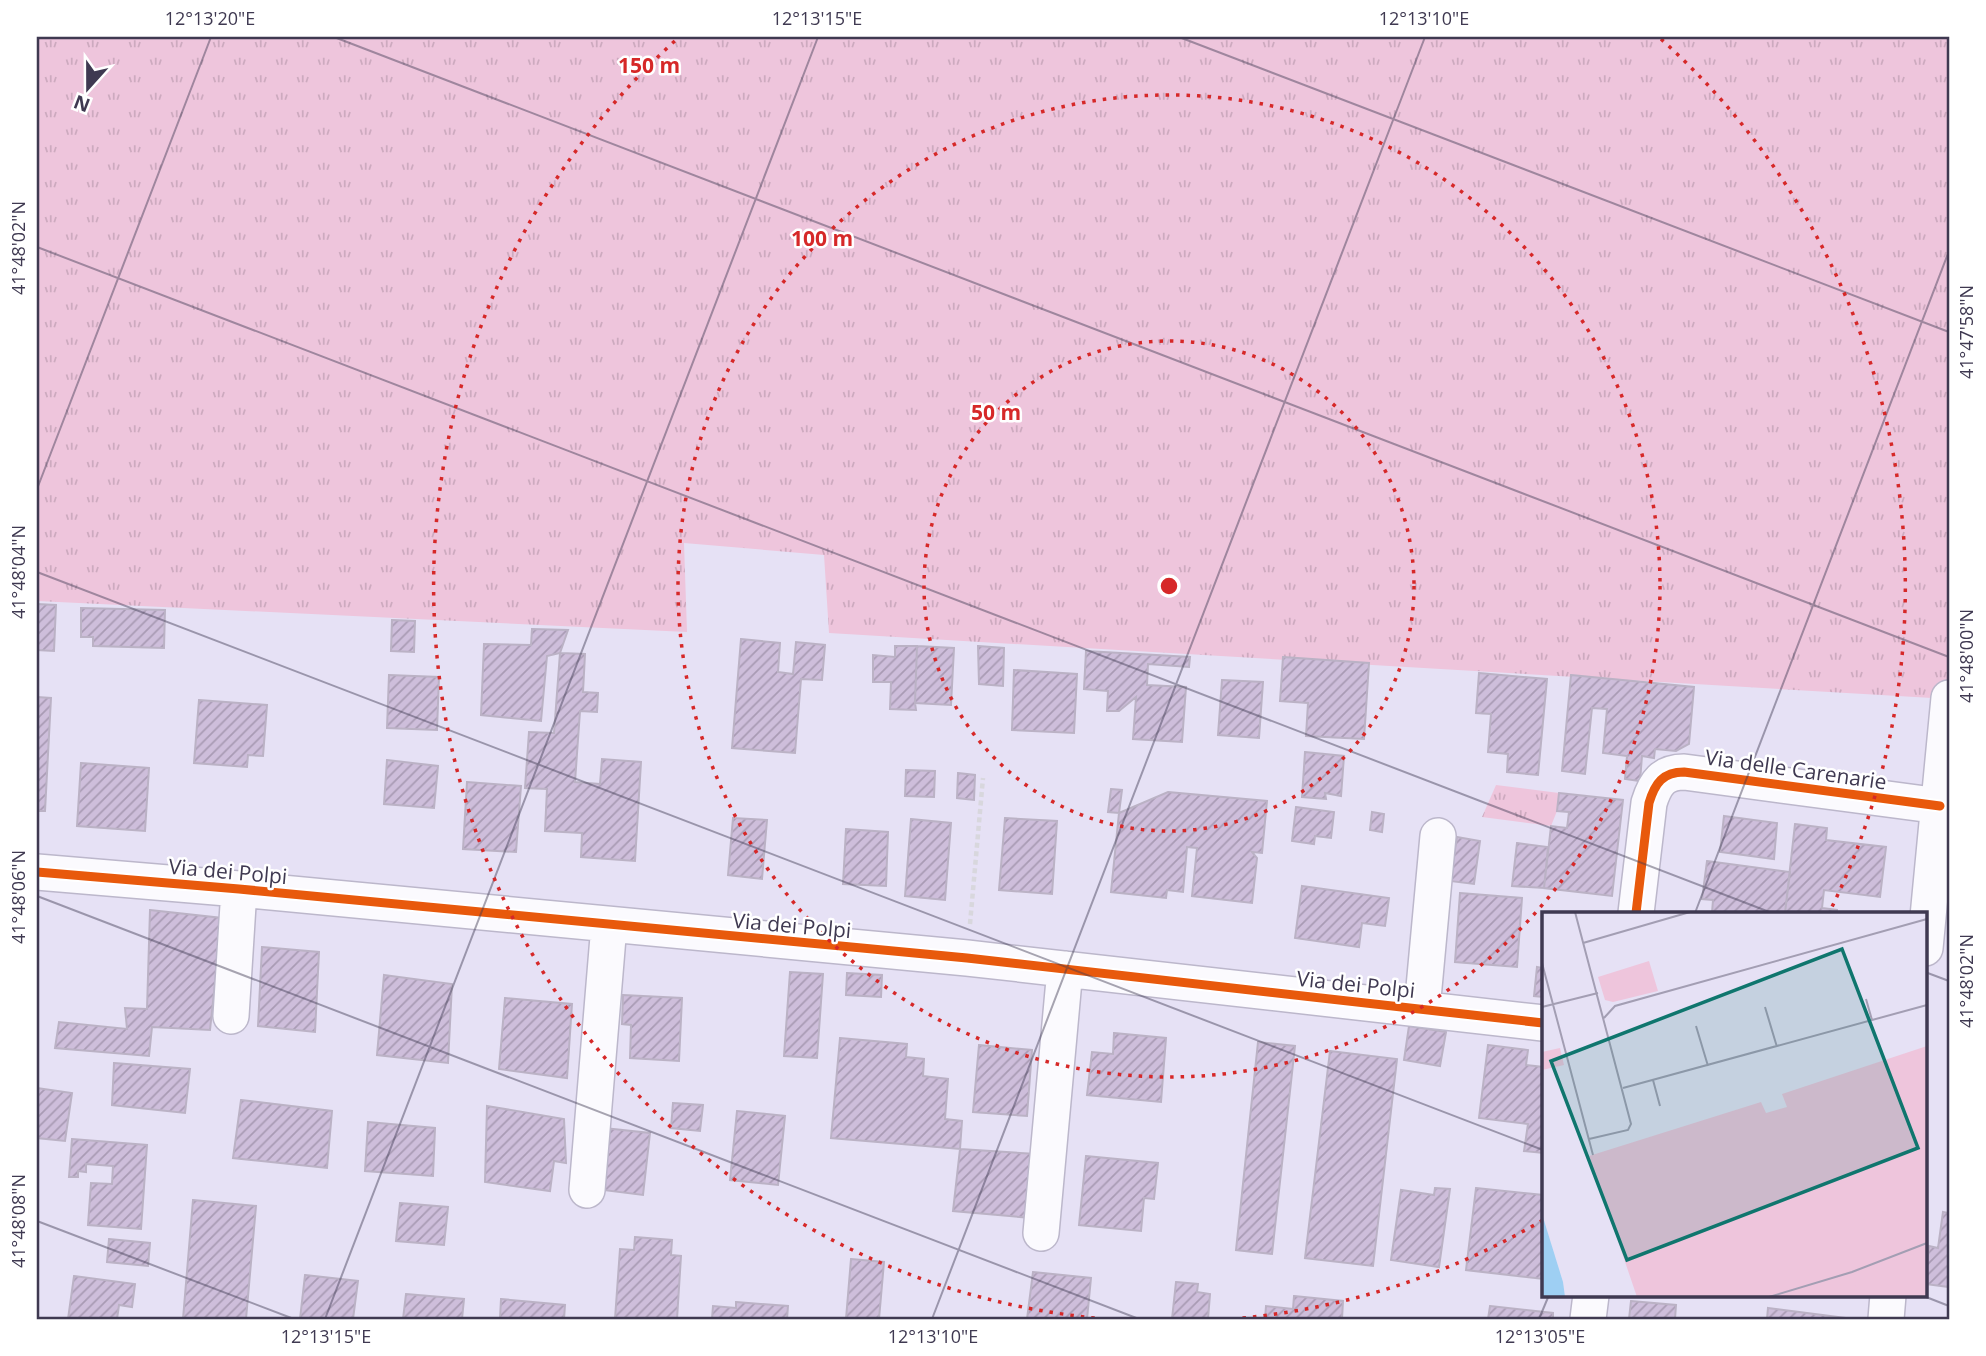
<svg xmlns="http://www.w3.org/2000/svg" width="1986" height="1356" font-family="'Open Sans',sans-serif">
<defs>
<pattern id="grass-tufts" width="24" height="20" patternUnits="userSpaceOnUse" patternTransform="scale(1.75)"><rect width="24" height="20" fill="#eec5dc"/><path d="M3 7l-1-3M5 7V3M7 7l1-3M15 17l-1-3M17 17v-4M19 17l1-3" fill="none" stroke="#cdaabf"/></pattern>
<pattern id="building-hatch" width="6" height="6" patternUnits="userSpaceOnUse" patternTransform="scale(1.75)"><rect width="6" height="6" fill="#cebedb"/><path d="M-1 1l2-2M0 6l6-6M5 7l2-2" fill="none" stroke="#a99bb4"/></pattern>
</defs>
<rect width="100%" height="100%" fill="#e6e1f5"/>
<path fill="url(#grass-tufts)" d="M 37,37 L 1949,37 L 1949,699 L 829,633 L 824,555 L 684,543 L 687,632 L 37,601 Z
M 1496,785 L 1559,793 L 1557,811 L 1551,826 L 1482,817 Z"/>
<path fill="url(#building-hatch)" stroke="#bbb2c5" stroke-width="2" d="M 37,604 L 56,605 L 54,651 L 37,650 Z
M 81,608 L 165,610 L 164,648 L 93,646 L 93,637 L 81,637 Z
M 392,620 L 415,621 L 414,652 L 391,651 Z
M 532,629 L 568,630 L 560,653 L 547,656 L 541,721 L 481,715 L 484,644 L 531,645 Z
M 741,639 L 780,643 L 778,672 L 793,674 L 796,642 L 825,645 L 822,680 L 801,679 L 795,753 L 732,748 Z
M 895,646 L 917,646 L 915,703 L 916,710 L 890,709 L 891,682 L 873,682 L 873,655 L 895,657 Z
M 917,646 L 954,648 L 951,705 L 915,703 Z
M 978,646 L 1004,648 L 1003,686 L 979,684 Z
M 1086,651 L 1190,657 L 1189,667 L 1148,664 L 1147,685 L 1186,687 L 1182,742 L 1133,739 L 1136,697 L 1119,711 L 1107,711 L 1108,691 L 1084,689 Z
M 560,653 L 585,654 L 583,692 L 598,693 L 597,712 L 580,711 L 575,782 L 600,784 L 602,759 L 641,762 L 635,861 L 581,857 L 582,833 L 545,831 L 547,789 L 525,788 L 529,732 L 554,733 Z
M 1283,657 L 1369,663 L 1364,739 L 1306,736 L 1308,703 L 1280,701 Z
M 1014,670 L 1077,674 L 1074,733 L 1012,730 Z
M 1479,673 L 1547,679 L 1538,775 L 1507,772 L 1508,754 L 1488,752 L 1491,714 L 1476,713 Z
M 389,675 L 439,677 L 437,730 L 387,728 Z
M 1571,675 L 1694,687 L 1689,744 L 1676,751 L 1655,749 L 1654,758 L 1642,756 L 1640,781 L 1625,779 L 1627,756 L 1603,753 L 1607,709 L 1592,708 L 1585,774 L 1562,771 Z
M 1222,680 L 1263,682 L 1259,738 L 1218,735 Z
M 37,697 L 51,698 L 45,811 L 37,811 Z
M 199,700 L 267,705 L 263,756 L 248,755 L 247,767 L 194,763 Z
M 1305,752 L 1344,756 L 1341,796 L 1325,793 L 1326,799 L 1302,797 Z
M 387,760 L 438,766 L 434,808 L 384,804 Z
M 81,763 L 149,768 L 145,831 L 77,826 Z
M 906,770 L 935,771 L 934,797 L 905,796 Z
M 958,773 L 975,775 L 974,800 L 957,798 Z
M 467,782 L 521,786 L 516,852 L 463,849 Z
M 1111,789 L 1122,790 L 1119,813 L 1108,812 Z
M 1168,792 L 1267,801 L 1262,853 L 1252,852 L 1257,858 L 1252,903 L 1192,896 L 1197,848 L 1187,847 L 1183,892 L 1167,890 L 1166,898 L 1111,892 L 1119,813 Z
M 1559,793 L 1623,800 L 1612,896 L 1544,888 L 1551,826 L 1567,828 L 1569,812 L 1557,811 Z
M 1296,807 L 1334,812 L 1331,838 L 1315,836 L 1314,844 L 1292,841 Z
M 1372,812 L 1384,814 L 1382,832 L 1370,830 Z
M 1724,816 L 1777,823 L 1774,859 L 1720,852 Z
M 733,818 L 767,820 L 762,879 L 728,875 Z
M 1005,818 L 1057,821 L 1052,894 L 999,890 Z
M 911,819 L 951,823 L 945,900 L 905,896 Z
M 1795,824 L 1827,828 L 1826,840 L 1886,847 L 1880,897 L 1824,890 L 1822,908 L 1837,910 L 1837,913 L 1785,913 Z
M 846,829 L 888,832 L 886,886 L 843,884 Z
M 1457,837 L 1480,841 L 1474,884 L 1450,881 Z
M 1517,843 L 1548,847 L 1544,888 L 1512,886 Z
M 1707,861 L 1790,872 L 1785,913 L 1712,913 L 1713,900 L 1702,899 Z
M 1302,886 L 1389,898 L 1385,926 L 1362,923 L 1359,947 L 1295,938 Z
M 1460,893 L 1522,898 L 1517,967 L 1455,962 Z
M 150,910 L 222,918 L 210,1030 L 152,1027 L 149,1056 L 55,1048 L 59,1022 L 127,1029 L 125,1008 L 147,1009 Z
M 262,947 L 319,952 L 315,1032 L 258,1026 Z
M 1537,967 L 1543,968 L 1543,997 L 1534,996 Z
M 790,972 L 823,974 L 817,1058 L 784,1056 Z
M 847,973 L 882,975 L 881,997 L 846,995 Z
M 384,975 L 452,984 L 448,1063 L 377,1055 Z
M 623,995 L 682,998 L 679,1061 L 630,1058 L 631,1025 L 622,1024 Z
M 505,998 L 572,1004 L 567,1078 L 499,1069 Z
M 1409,1026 L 1446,1032 L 1440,1066 L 1404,1060 Z
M 1114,1033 L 1166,1038 L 1161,1102 L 1087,1095 L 1092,1052 L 1113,1054 Z
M 840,1038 L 907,1044 L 906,1057 L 924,1059 L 923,1076 L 948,1079 L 945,1119 L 962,1121 L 960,1149 L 831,1138 Z
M 1258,1042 L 1295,1046 L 1272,1254 L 1236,1250 Z
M 979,1045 L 1032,1050 L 1027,1116 L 973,1112 Z
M 1488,1045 L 1528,1050 L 1526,1065 L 1543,1067 L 1543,1153 L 1524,1151 L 1528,1124 L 1479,1118 Z
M 1330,1051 L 1397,1059 L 1373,1266 L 1305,1258 Z
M 114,1063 L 190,1069 L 185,1113 L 112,1105 Z
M 37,1088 L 72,1093 L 65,1141 L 37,1138 Z
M 241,1100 L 332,1111 L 327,1168 L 233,1158 Z
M 673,1103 L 703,1105 L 700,1131 L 671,1128 Z
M 487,1106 L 564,1119 L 566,1163 L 554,1161 L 550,1191 L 485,1182 Z
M 737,1111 L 785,1116 L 778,1185 L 730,1180 Z
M 368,1122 L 435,1128 L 433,1176 L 365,1171 Z
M 604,1128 L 650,1133 L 643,1195 L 595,1189 Z
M 72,1139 L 147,1145 L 141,1229 L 88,1225 L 91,1183 L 112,1184 L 113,1166 L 86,1164 L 86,1172 L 78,1171 L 78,1177 L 69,1177 Z
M 960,1149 L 1036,1154 L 1031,1218 L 953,1211 Z
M 1086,1156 L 1158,1163 L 1154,1199 L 1144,1198 L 1141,1231 L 1079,1225 Z
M 1435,1188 L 1450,1189 L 1439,1267 L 1391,1260 L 1401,1190 L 1434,1195 Z
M 1476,1188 L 1543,1195 L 1543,1279 L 1466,1270 Z
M 193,1200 L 256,1206 L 246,1319 L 183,1319 Z
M 400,1203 L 448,1207 L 444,1245 L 396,1241 Z
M 1943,1212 L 1949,1213 L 1949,1287 L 1925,1284 L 1929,1246 L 1938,1248 Z
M 635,1237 L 672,1240 L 671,1255 L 681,1256 L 677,1319 L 615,1319 L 620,1249 L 634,1250 Z
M 109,1239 L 150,1243 L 148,1266 L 107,1262 Z
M 851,1259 L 884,1262 L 879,1319 L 846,1319 Z
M 1033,1272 L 1091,1278 L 1087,1319 L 1027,1319 Z
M 305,1275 L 358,1281 L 353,1319 L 300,1319 Z
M 74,1276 L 135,1284 L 132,1307 L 119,1305 L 117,1319 L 68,1319 Z
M 1176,1282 L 1198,1284 L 1197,1292 L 1210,1294 L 1208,1319 L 1172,1319 Z
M 406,1294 L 464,1299 L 462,1319 L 403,1319 Z
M 1294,1296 L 1343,1301 L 1342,1319 L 1265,1319 L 1266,1306 L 1293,1309 Z
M 501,1299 L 565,1305 L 564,1319 L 500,1319 Z
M 1631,1301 L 1676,1305 L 1675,1319 L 1629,1319 Z
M 736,1302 L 788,1306 L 787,1319 L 712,1319 L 713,1306 L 736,1308 Z
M 1490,1306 L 1553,1313 L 1553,1319 L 1488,1319 Z
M 1768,1308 L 1845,1318 L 1845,1319 L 1767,1319 Z"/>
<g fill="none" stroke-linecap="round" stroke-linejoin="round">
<g stroke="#bcb7cb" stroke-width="38">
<path id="minor" d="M 37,872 L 239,889 L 967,958 L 1543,1023
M 1636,913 L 1649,803 C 1655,783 1663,772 1684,772 L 1940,806
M 1925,948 L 1949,698
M 1422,1009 L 1438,836
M 231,1016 L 239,889
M 587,1190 L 609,925
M 1041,1233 L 1065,969
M 1588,1319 L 1591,1295
M 1886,1319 L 1888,1295"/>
</g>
<path stroke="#d8d7dd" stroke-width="4.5" stroke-dasharray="5 3.5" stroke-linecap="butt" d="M 970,924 L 983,778"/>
<use href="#minor" stroke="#fbfafe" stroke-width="35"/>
<g stroke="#fff" stroke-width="13">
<path id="cycleway" d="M 37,872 L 239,889 L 967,958 L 1543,1023
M 1636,913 L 1649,803 C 1655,783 1663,772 1684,772 L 1940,806"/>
</g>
<use href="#cycleway" stroke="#e8590c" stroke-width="9"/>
</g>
<path fill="none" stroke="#3f3951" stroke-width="2" stroke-opacity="0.45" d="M 334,37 L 1949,657M 1179,37 L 1949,332M 37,247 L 1772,913M 37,489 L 211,37M 37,572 L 1543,1150M 37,896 L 1139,1319M 1695,913 L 1949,251M 1925,972 L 1949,981M 37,1221 L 294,1319M 1921,1295 L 1949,1306M 325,1319 L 818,37M 932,1319 L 1425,37M 1539,1319 L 1549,1295"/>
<g fill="none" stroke="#d62828" stroke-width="3.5" stroke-dasharray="3.5 7">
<circle cx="1169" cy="586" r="245"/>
<circle cx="1169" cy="586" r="491"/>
<path d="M1543 1220A736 736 0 0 1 1233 1319M1105 1319A736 736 0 0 1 677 39M1661 39A736 736 0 0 1 1831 909"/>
</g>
<g text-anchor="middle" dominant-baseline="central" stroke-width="5" stroke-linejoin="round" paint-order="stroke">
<g font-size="21" fill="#3f3951" stroke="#fff">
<text transform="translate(1796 769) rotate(8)">Via delle Carenarie</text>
<text transform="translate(228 871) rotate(5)">Via dei Polpi</text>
<text transform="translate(792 925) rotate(5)">Via dei Polpi</text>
<text transform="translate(1356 984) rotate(6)">Via dei Polpi</text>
</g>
</g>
<g transform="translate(1542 912)">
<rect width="385" height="385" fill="#e6e1f5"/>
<path d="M 107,49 L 116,79 L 71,90 L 63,88 L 56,65 ZM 385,134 L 385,385 L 95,385 L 47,244 L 219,190 L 224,201 L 245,195 L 240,182 ZM 18,136 L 22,153 L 0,158 L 0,140 Z" fill="#eec5dc"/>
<path d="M 385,338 L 385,385 L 315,385 L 312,361 Z" fill="#eec5dc"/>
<path d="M 0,302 L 21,370 L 23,385 L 0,385 Z" fill="#9ecff3"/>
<path fill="none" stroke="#a39eb3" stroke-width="2" d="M 33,0 L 89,212 L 86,218 L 47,227M 41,31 L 148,0M 0,51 L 51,243M 324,87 L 330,108M 0,95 L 56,81M 223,95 L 235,135M 62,106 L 73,94 L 385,7M 154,114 L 166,154M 111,168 L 118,194M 81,176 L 385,93M 227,385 L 310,360 L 385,331"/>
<path fill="#0f766e" fill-opacity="0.15" stroke="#0f766e" stroke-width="3.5" d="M 300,37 L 376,236 L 85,348 L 9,149 Z"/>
<rect width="385" height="385" fill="none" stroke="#3f3951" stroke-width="3.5"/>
</g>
<circle cx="1169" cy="586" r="10" fill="#d62828" stroke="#fff" stroke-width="3.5"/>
<g font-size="21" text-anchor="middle" font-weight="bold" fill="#d62828" stroke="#fff" stroke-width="5" stroke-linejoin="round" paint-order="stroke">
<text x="649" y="73">150 m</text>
<text x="822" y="246">100 m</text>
<text x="996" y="420">50 m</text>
</g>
<rect width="1986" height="1356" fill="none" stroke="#ffffff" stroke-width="77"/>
<g transform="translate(88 88) rotate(201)" stroke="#ffffff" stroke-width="5" paint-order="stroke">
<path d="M0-5L12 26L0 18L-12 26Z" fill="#3f3951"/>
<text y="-10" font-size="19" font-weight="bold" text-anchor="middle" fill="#3f3951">N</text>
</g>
<rect x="38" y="38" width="1910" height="1280" fill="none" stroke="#3f3951" stroke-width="2.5"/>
<g font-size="18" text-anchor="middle" fill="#3f3951">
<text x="210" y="25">12°13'20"E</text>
<text x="817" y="25">12°13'15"E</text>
<text x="1424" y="25">12°13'10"E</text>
<text transform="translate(19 248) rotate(-90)" y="6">41°48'02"N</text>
<text transform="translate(1967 332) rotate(-90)" y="6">41°47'58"N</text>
<text transform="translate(19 572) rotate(-90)" y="6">41°48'04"N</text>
<text transform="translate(1967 656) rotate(-90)" y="6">41°48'00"N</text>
<text transform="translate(19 897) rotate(-90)" y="6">41°48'06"N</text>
<text transform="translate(1967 981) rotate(-90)" y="6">41°48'02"N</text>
<text transform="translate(19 1221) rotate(-90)" y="6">41°48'08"N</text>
<text x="326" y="1343">12°13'15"E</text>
<text x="933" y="1343">12°13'10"E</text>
<text x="1540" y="1343">12°13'05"E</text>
</g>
</svg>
